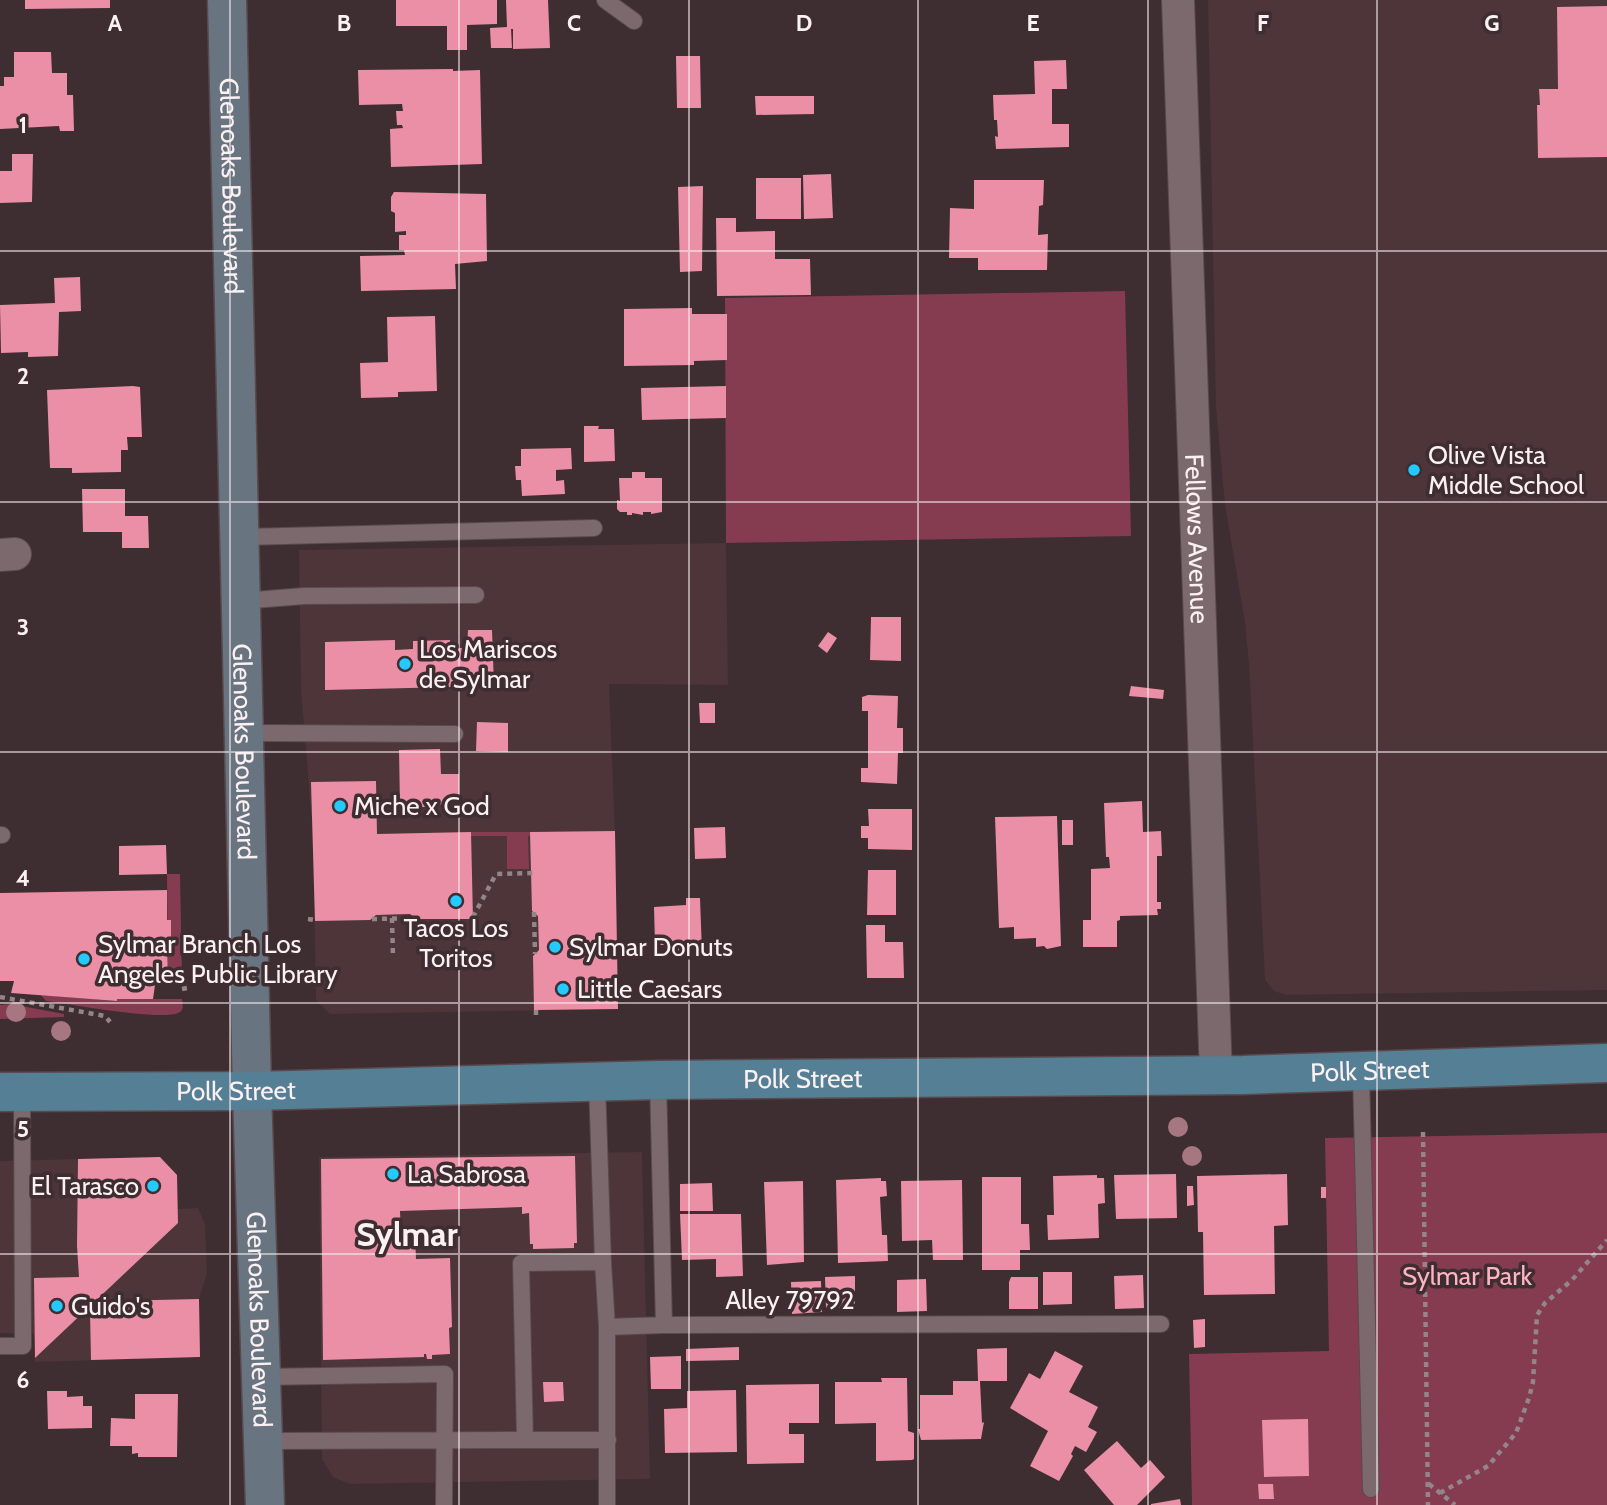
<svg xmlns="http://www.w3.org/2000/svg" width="1607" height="1505" font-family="Cabin,sans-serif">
<rect width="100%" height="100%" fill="#3e2d31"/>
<path fill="#4d353a" d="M 1208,0 L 1607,0 L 1607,990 L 1286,995 L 1274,991 L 1265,980 L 1249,664 L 1245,623 L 1225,505 L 1216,408 Z
M 726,543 L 728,685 L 609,684 L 615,831 L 618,1009 L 330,1014 L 316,1000 L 313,835 L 301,690 L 299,550 Z
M 642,1152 L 650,1479 L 350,1484 L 333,1477 L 322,1459 L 319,1157 Z
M 160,1157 L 178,1209 L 198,1208 L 205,1224 L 207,1273 L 199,1299 L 200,1357 L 35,1362 L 34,1334 L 0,1333 L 0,1161 Z"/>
<path fill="#853c50" d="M 1125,291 L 1131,536 L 726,543 L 725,298 Z
M 471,832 L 537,832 L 537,835 L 528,836 L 529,869 L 507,869 L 507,836 L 471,836 Z
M 167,874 L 180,874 L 182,977 L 168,978 Z
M 41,995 L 117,1001 L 117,999 L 182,999 C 183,1005 184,1011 178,1013 C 161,1021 69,1004 46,1001 Z
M 11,1004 L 64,1014 L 64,1017 L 0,1019 L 0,1005 Z
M 1607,1133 L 1607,1505 L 1192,1505 L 1189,1354 L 1329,1351 L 1325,1138 Z"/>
<path fill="#ea8fa5" d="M 25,0 L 110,0 L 110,8 L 25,9 Z
M 396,0 L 497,0 L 497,24 L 467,25 L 467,50 L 447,50 L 447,26 L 396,26 Z
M 506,0 L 548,0 L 550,48 L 513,49 L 513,29 L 511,29 L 512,48 L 491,48 L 490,28 L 507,27 Z
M 1607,6 L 1607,157 L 1538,158 L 1537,105 L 1540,105 L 1539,89 L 1558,89 L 1557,7 Z
M 14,52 L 51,52 L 52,73 L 67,73 L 67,95 L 73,95 L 74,131 L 60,131 L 59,126 L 0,129 L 0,86 L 4,86 L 4,77 L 14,77 Z
M 676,56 L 700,56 L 701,108 L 677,108 Z
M 1066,60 L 1067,89 L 1052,89 L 1052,124 L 1069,124 L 1069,147 L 996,149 L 995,136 L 998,137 L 997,120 L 994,120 L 993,95 L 1035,94 L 1034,61 Z
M 453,69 L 453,71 L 480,70 L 482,164 L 391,167 L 390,129 L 403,128 L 402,125 L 397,125 L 396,111 L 403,111 L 402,104 L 359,105 L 358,70 Z
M 755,96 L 814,96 L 814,114 L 756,115 Z
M 12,154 L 33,154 L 32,202 L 0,203 L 0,171 L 12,171 Z
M 831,174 L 833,218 L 804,219 L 803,175 Z
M 756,178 L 801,178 L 801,219 L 756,219 Z
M 974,180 L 1044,180 L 1043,205 L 1039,206 L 1038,235 L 1048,234 L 1047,270 L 978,270 L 978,258 L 949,258 L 950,208 L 974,209 Z
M 703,186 L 702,271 L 680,272 L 678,187 Z
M 394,192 L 486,194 L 487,261 L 455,264 L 456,289 L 361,291 L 360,256 L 405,255 L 404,250 L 399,250 L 399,235 L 406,235 L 406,231 L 395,232 L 395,213 L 391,211 L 391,197 Z
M 716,218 L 736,218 L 736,232 L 775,231 L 775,259 L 810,259 L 811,295 L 717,296 Z
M 80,277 L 81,311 L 59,312 L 58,356 L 28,357 L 28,352 L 1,353 L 0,305 L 55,303 L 54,278 Z
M 692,308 L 692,314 L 727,314 L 727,360 L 694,361 L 694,365 L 624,366 L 624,309 Z
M 435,316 L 437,391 L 398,392 L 398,397 L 361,398 L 360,363 L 388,362 L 387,317 Z
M 133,386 L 140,387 L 142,437 L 127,437 L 128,450 L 121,450 L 121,472 L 72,473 L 72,468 L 50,468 L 47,390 Z
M 726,386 L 726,418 L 642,420 L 641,388 Z
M 584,426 L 599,426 L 598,429 L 614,429 L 615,461 L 584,462 Z
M 571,448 L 572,469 L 556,470 L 556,481 L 564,480 L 565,494 L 522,496 L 521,480 L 516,480 L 515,466 L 521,466 L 521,449 Z
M 632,472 L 645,472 L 645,478 L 662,478 L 662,512 L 651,514 L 651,512 L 643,512 L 643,515 L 632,513 L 632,515 L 627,515 L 627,512 L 620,512 L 617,509 L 617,500 L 620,501 L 619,478 L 632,478 Z
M 82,489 L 125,489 L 125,516 L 148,516 L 149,548 L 122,548 L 122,532 L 83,532 Z
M 871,617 L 901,617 L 901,661 L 870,660 Z
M 468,630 L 492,630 L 494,686 L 325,690 L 325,642 L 395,640 L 395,650 L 413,649 L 413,641 L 450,640 L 450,648 L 467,648 Z
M 828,632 L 837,638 L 827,653 L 818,646 Z
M 1131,686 L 1164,690 L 1163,699 L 1129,696 Z
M 868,695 L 898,696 L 897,728 L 903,728 L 903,753 L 898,753 L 897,784 L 861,782 L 861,768 L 868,768 L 868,711 L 862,711 L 862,697 Z
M 699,703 L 715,703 L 715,723 L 700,723 Z
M 477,722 L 508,723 L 508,752 L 476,751 Z
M 440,749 L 441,774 L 459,774 L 459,805 L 432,804 L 432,807 L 420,807 L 420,804 L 400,805 L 399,750 Z
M 376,781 L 377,834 L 471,832 L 473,919 L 416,919 L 410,914 L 376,915 L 370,920 L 315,921 L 311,782 Z
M 1142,801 L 1143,832 L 1161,831 L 1162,856 L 1157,856 L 1157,902 L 1161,902 L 1161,909 L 1157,909 L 1158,915 L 1120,916 L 1120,920 L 1117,921 L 1117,947 L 1083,947 L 1083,920 L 1091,920 L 1091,869 L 1110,868 L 1109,857 L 1106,857 L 1104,803 Z
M 868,809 L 912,809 L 912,850 L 868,849 L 868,838 L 861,838 L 861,826 L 869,826 Z
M 1057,816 L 1061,946 L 1047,949 L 1044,946 L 1036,947 L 1036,938 L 1014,939 L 1014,927 L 999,928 L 995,817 Z
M 1062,820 L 1073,820 L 1073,845 L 1062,845 Z
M 725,827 L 726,858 L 695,859 L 694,828 Z
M 615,831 L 618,1009 L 534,1010 L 533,956 L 539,950 L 538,916 L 532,911 L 530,832 Z
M 166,845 L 167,874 L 119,875 L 119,846 Z
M 868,870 L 896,870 L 896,915 L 867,915 Z
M 167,890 L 167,920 L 171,920 L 171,941 L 167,941 L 168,978 L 156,978 L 153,999 L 117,999 L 117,1001 L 11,993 L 14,981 L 0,981 L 0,893 Z
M 686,898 L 700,898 L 702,952 L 673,952 L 673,945 L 655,945 L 654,907 L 686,905 Z
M 866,925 L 885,925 L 885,942 L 903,942 L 904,978 L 867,978 Z
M 575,1156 L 577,1243 L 574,1243 L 574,1248 L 533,1249 L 533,1244 L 530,1244 L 529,1213 L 522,1214 L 522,1207 L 400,1211 L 401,1236 L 415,1235 L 416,1259 L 450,1258 L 452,1327 L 449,1328 L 450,1354 L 432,1355 L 432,1359 L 427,1359 L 426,1354 L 424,1354 L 424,1357 L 323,1360 L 321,1159 Z
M 160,1157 L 177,1175 L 178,1223 L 35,1358 L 34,1278 L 79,1277 L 77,1246 L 78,1159 Z
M 1176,1174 L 1177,1218 L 1116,1219 L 1114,1175 Z
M 1287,1174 L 1288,1225 L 1274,1226 L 1275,1294 L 1204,1295 L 1203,1232 L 1198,1232 L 1197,1176 Z
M 1097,1175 L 1097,1178 L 1104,1178 L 1105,1203 L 1098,1204 L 1099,1238 L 1048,1240 L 1047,1215 L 1054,1215 L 1053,1176 Z
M 982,1177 L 1021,1177 L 1021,1224 L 1029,1224 L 1030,1250 L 1020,1250 L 1020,1270 L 982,1270 Z
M 881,1178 L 881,1181 L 886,1181 L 887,1196 L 880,1197 L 882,1235 L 887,1235 L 888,1261 L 838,1263 L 836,1180 Z
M 962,1180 L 963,1260 L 933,1260 L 932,1240 L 902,1241 L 901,1181 Z
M 803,1181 L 804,1262 L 767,1265 L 764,1182 Z
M 712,1183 L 713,1211 L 680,1211 L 680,1184 Z
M 1187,1186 L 1193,1186 L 1194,1205 L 1187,1206 Z
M 1321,1187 L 1326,1187 L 1326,1198 L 1321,1198 Z
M 680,1214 L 741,1214 L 743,1276 L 716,1277 L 716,1259 L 682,1260 Z
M 1043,1272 L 1072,1272 L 1072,1304 L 1043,1305 Z
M 1143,1275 L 1144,1308 L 1115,1309 L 1114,1276 Z
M 855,1276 L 855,1305 L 852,1308 L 826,1308 L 825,1277 Z
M 1011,1277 L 1038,1277 L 1038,1309 L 1009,1309 L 1009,1282 Z
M 926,1279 L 927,1311 L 897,1312 L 897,1280 Z
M 821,1281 L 822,1312 L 792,1314 L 791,1282 Z
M 199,1299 L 200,1357 L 91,1360 L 90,1311 L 107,1313 L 107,1308 L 112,1308 L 112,1301 Z
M 1205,1319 L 1205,1347 L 1194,1348 L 1193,1320 Z
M 739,1347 L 739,1360 L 686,1361 L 686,1349 Z
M 1007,1348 L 1007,1381 L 980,1381 L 982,1423 L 984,1422 L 981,1439 L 921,1440 L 918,1429 L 920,1429 L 920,1395 L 953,1395 L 953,1381 L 978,1381 L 977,1349 Z
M 1055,1351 L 1083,1366 L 1069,1392 L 1098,1407 L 1088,1427 L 1097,1432 L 1086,1452 L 1075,1446 L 1071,1454 L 1073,1456 L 1059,1481 L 1030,1466 L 1048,1431 L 1010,1408 L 1029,1373 L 1040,1379 Z
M 681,1356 L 681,1389 L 651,1389 L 650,1357 Z
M 881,1378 L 907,1378 L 908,1431 L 914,1433 L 914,1459 L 912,1460 L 876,1461 L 876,1423 L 835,1424 L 835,1382 L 882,1382 Z
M 543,1382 L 563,1382 L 564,1401 L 544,1402 Z
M 819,1384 L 819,1423 L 789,1423 L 789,1434 L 804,1434 L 804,1463 L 747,1464 L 746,1385 Z
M 736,1390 L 737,1452 L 665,1453 L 664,1409 L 687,1408 L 687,1391 Z
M 47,1391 L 67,1391 L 67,1397 L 83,1396 L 83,1406 L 92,1406 L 92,1428 L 48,1429 Z
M 135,1394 L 178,1394 L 177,1457 L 138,1457 L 138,1453 L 132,1454 L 132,1446 L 110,1446 L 111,1418 L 135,1419 Z
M 1308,1419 L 1309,1476 L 1264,1477 L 1262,1420 Z
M 1117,1441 L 1141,1468 L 1150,1460 L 1165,1477 L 1137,1505 L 1114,1505 L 1084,1470 Z
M 1258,1484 L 1273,1484 L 1274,1499 L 1259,1499 Z
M 1180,1499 L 1181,1505 L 1151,1505 L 1151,1504 Z"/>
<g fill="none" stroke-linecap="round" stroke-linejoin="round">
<g stroke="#584a4d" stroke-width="18">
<path id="service" d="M 605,0 L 634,21
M 241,537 L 594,528
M 242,601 L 304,596 L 476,595
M 245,733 L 455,734
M 0,835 L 2,835
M 1361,1072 L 1371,1489
M 658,1080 L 664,1325 L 1161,1324
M 603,1262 L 607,1327 L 607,1505
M 607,1327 L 664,1325
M 0,1346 L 23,1346 L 22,1091
M 262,1377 L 445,1374 L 444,1505
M 525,1440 L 608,1440
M 264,1441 L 525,1440 L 521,1263 L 603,1262 L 597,1083"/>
</g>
<g stroke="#584a4d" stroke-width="34">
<g id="minor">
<path id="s1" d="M 1178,0 L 1216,1076"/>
<path d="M 0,555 L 15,554"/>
</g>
</g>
<g stroke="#584a4d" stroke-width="41">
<g id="secondary">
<path id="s2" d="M 227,0 L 252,1091 L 265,1505"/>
</g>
</g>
<g stroke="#584a4d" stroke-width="41">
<g id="primary">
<path id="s3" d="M 0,1092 L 252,1091 L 658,1080 L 1243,1075 L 1607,1063"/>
</g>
</g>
<path stroke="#938588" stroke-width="4.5" stroke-dasharray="5 5" stroke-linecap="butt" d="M 534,912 L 535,954
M 473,917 L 496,874 L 533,873
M 392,918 L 393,957
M 308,919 L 314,920
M 372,919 L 415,918
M 182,989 L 187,988
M 0,997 L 105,1016 L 110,1022
M 536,1010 L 536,1016
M 1423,1132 L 1428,1505
M 1429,1484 L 1455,1505
M 1440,1493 L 1488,1466 L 1516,1433 L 1529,1398 L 1533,1382 L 1537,1315 L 1545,1303 L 1572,1280 L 1607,1240"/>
<use href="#service" stroke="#7c696d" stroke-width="16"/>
<use href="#minor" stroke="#7c696d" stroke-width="32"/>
<use href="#secondary" stroke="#687480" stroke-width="38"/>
<use href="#primary" stroke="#547f94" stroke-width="38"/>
</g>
<g fill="#a67781">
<circle cx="16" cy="1012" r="10"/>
<circle cx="61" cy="1031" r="10"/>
<circle cx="1178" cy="1127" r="10"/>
<circle cx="1192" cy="1156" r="10"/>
</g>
<path fill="none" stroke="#fbf0f2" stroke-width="2" stroke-opacity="0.55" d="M 230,0 L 230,1505M 459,0 L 459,1505M 689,0 L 689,1505M 918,0 L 918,1505M 1148,0 L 1148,1505M 1377,0 L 1377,1505M 0,251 L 1607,251M 0,502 L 1607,502M 0,752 L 1607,752M 0,1003 L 1607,1003M 0,1254 L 1607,1254"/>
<g fill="#24c9fe" stroke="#3e2d31" stroke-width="2.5">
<circle cx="1414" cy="470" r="7"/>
<circle cx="405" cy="664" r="7"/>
<circle cx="340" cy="806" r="7"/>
<circle cx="456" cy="901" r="7"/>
<circle cx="555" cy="947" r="7"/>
<circle cx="84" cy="959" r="7"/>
<circle cx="563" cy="989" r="7"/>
<circle cx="393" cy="1174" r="7"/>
<circle cx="153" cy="1186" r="7"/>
<circle cx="57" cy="1306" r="7"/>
</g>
<g text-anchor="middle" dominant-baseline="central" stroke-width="7" stroke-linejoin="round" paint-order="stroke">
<g font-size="26" fill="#fbf0f2" stroke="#3e2d31">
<text stroke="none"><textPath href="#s2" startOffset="186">Glenoaks Boulevard</textPath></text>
<text stroke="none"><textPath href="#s1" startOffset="539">Fellows Avenue</textPath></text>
<text stroke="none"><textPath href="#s2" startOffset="752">Glenoaks Boulevard</textPath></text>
<text stroke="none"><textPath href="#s3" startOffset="1370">Polk Street</textPath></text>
<text stroke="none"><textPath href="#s3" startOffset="803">Polk Street</textPath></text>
<text stroke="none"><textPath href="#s3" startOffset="236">Polk Street</textPath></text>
<text x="790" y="1300">Alley 79792</text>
<text stroke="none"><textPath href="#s2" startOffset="1320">Glenoaks Boulevard</textPath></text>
</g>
<g font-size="26" fill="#fbf0f2" stroke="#3e2d31" text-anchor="start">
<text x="1428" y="455">Olive Vista<tspan x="1428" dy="30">Middle School</tspan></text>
<text x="419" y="649">Los Mariscos<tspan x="419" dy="30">de Sylmar</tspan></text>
<text x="354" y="806">Miche x God</text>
<text x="456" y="928" text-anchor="middle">Tacos Los<tspan x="456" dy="30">Toritos</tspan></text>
<text x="98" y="944">Sylmar Branch Los<tspan x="98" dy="30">Angeles Public Library</tspan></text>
<text x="569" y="947">Sylmar Donuts</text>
<text x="577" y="989">Little Caesars</text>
<text x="407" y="1174">La Sabrosa</text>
<text x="139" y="1186" text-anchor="end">El Tarasco</text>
<text x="71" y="1306">Guido's</text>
</g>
<g font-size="26" fill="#fcb4c3" stroke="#3e2d31">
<text x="1467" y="1276">Sylmar Park</text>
</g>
<g font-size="33" font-weight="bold" fill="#fbf0f2" stroke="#3e2d31">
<text x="407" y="1234">Sylmar</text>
</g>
</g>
<g font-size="23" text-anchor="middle" font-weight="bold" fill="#fbf0f2" stroke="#3e2d31" stroke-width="7" stroke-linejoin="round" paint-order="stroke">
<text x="115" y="31">A</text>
<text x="344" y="31">B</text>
<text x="574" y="31">C</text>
<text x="804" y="31">D</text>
<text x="1033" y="31">E</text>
<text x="1263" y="31">F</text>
<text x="1492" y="31">G</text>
<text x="23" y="133">1</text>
<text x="23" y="384">2</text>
<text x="23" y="635">3</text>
<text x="23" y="886">4</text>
<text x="23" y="1137">5</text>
<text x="23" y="1388">6</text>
</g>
</svg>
